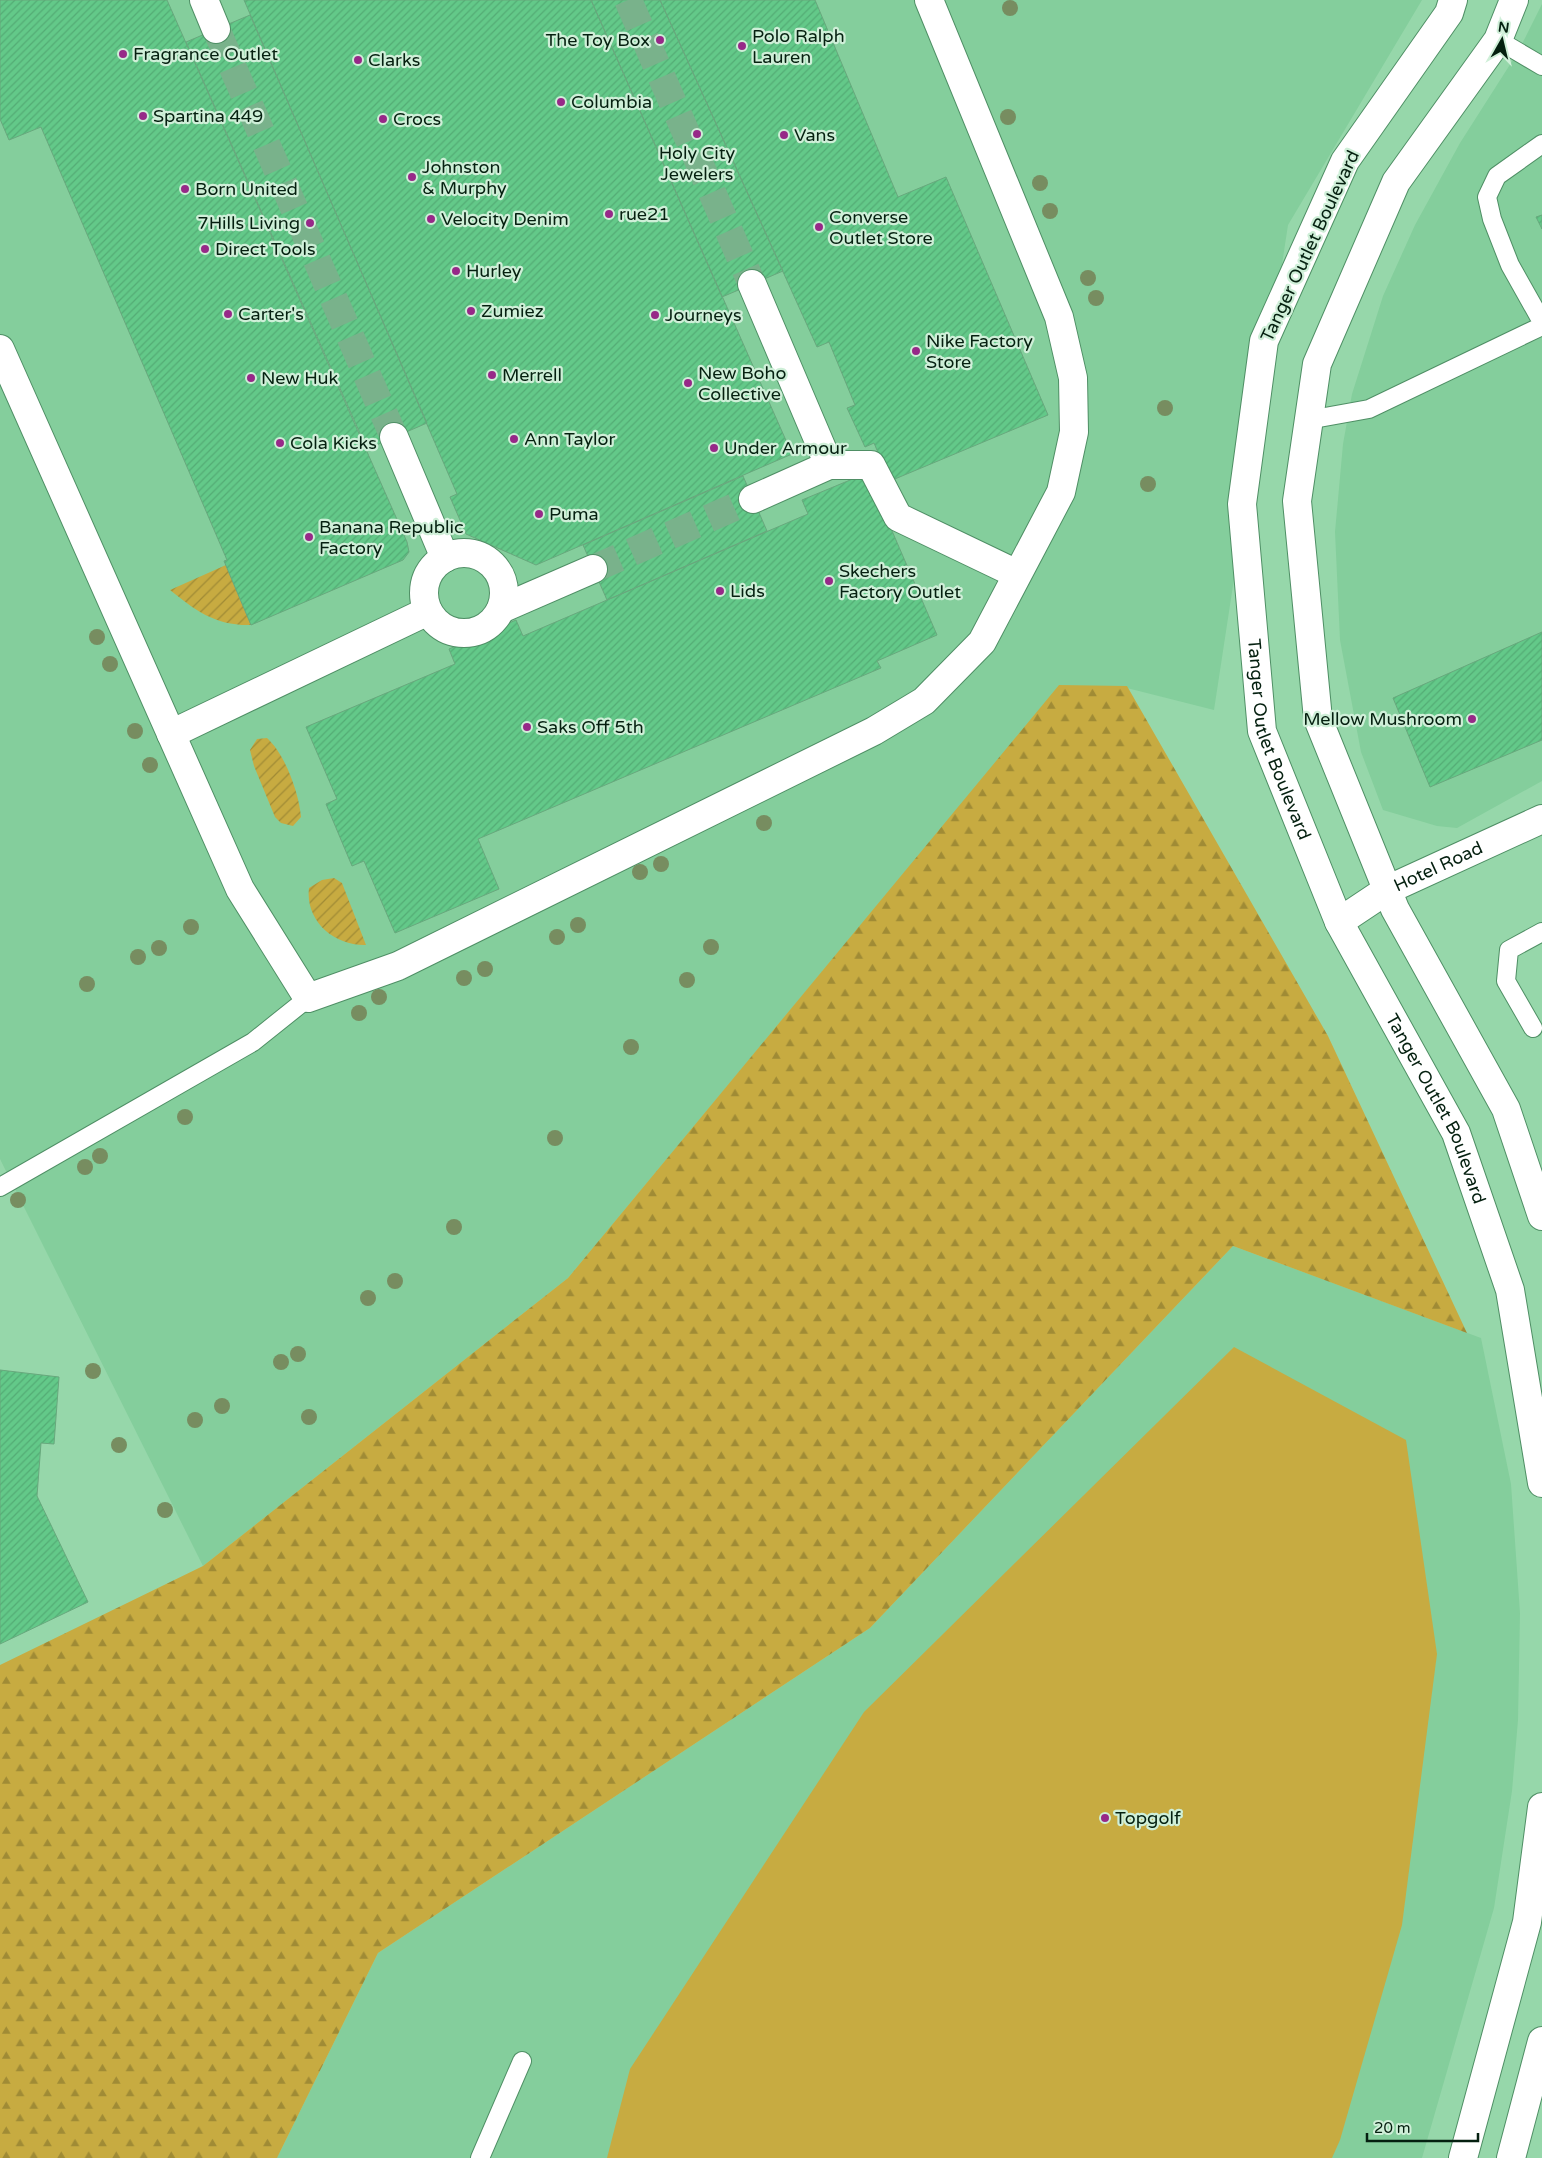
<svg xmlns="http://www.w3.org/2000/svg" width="1542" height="2158" font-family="'Varela Round',sans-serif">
<defs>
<pattern id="forest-firs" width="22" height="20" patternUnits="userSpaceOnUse" patternTransform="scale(1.25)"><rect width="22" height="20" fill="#c7ab41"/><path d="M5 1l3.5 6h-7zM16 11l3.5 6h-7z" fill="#a08b35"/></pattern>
<pattern id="garden-furrows" width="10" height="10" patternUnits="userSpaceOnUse" patternTransform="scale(1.25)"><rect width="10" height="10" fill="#c7ab41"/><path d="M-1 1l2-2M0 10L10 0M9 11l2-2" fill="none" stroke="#a08b35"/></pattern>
<pattern id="building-hatch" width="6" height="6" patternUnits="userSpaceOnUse" patternTransform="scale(1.25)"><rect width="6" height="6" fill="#63c989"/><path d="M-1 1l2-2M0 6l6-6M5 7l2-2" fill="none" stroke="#54ac75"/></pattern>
</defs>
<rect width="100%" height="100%" fill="#96d7aa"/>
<path fill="#84ce9c" d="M 0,0 L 1422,0 L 1288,225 L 1214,710 L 1119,686 L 1059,686 L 568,1278 L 203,1566 L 0,1159 Z
M 1542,4 L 1542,781 L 1457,828 L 1437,826 L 1383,810 L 1361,752 L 1340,640 L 1335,532 L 1343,444 L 1352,394 L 1383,296 L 1415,225 L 1460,143 L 1518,52 Z
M 1233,1246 L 1481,1338 L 1511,1484 L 1520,1613 L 1518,1720 L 1512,1791 L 1494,1908 L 1422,2158 L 277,2158 L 378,1953 L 870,1628 Z"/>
<path fill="url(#forest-firs)" d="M 1059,685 L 1127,686 L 1328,1036 L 1467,1333 L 1233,1246 L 870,1628 L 378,1953 L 277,2158 L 0,2158 L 0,1665 L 203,1566 L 568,1278 Z"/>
<path fill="url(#garden-furrows)" d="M 226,565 L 251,625 C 216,626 196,611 170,590 Z
M 267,738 C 285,754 299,793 301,817 L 293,826 L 281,823 L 275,817 L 254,766 L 250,750 L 257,739 Z
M 334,878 L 342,883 L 366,945 C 334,946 305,921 309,888 L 322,880 Z"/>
<path fill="#c7ab41" d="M 1234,1347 L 1406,1440 L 1437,1654 L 1402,1925 L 1340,2140 L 1332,2158 L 607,2158 L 630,2069 L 864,1712 Z"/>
<path fill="url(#building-hatch)" stroke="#68a87d" d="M 0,0 L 167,0 L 407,542 L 409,552 L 403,560 L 251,625 L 224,561 L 227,560 L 41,127 L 9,140 L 0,119 Z
M 244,0 L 591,0 L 792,454 L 536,565 L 466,534 L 450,497 L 457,494 Z
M 591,0 L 660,0 L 783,271 L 722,297 Z
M 660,0 L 815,0 L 898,197 L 946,177 L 1048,415 L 890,481 L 874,443 L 865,447 L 847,408 L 855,405 L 829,342 L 817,347 Z
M 250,15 L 427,423 L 367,449 L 186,42 Z
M 1542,215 L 1542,229 L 1536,217 Z
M 867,473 L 937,635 L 877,661 L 881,668 L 478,839 L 499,889 L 395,933 L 364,861 L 352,866 L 326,804 L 337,799 L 306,727 L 455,664 L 449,649 L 516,620 L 523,636 L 808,514 L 802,500 Z
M 743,476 L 767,531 L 607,600 L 583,545 Z
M 1542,632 L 1542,740 L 1430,787 L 1393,698 Z
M 0,1370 L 59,1377 L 54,1444 L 41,1443 L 37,1496 L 88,1602 L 0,1644 Z"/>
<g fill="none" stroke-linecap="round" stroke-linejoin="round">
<path stroke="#79b28b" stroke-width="28" stroke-dasharray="28 14" stroke-linecap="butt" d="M 628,0 L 752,284
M 216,29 L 394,437
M 593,569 L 753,499"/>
<g stroke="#4f8f65" stroke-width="20">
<path id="lane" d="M 1498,40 L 1542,66
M 1542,144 L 1497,176 L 1487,197 L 1492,219 L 1510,265 L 1542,322
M 1308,420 L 1369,409 L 1542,326
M 1533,1028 L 1506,981 L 1509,950 L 1542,932
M 0,1187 L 253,1042 L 308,998
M 480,2158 L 522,2061"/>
</g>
<g stroke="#4f8f65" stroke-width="30">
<g id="street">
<path d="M 204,0 L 216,29"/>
<path d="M 752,284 L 829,465"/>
<path d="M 0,349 L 240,889 L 308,998 L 398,966 L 874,731 L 924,701 L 982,642 L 1061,492 L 1074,432 L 1073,378 L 1059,317 L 929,0"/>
<path d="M 394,437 L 445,558"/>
<path d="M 753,499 L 829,465 L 871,465 L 898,517 L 1017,574"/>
<circle cx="464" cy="593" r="40"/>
<path d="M 501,609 L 593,569"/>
<path d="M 171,734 L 428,611"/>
<path id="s1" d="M 1339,922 L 1387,890 L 1542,819"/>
</g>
</g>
<g stroke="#4f8f65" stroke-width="30">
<g id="secondary">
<path id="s2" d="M 1453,0 L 1449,13 L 1345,161 L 1264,341 L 1242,504 L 1262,731 L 1339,922 L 1456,1133 L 1510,1290 L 1542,1483"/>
<path d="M 1514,0 L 1498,40 L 1396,182 L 1317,364 L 1297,501 L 1318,719 L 1395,909 L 1506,1109 L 1542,1216"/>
<path d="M 1463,2158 L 1527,1922 L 1542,1807"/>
<path d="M 1511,2158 L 1542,2041"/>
</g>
</g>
<use href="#lane" stroke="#fff" stroke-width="18"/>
<use href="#street" stroke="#fff" stroke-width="28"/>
<use href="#secondary" stroke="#fff" stroke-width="28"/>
</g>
<g fill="#778d60">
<circle cx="1010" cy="8" r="8"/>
<circle cx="1008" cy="117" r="8"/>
<circle cx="1040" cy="183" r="8"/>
<circle cx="1050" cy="211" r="8"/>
<circle cx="1088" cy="278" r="8"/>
<circle cx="1096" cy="298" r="8"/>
<circle cx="1165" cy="408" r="8"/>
<circle cx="1148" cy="484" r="8"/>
<circle cx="97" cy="637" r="8"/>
<circle cx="110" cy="664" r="8"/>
<circle cx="135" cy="731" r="8"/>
<circle cx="150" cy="765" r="8"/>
<circle cx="764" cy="823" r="8"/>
<circle cx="661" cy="864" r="8"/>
<circle cx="640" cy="872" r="8"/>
<circle cx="578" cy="925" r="8"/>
<circle cx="191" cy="927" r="8"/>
<circle cx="557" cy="937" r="8"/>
<circle cx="711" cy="947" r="8"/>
<circle cx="159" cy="948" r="8"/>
<circle cx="138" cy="957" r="8"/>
<circle cx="485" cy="969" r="8"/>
<circle cx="464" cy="978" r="8"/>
<circle cx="687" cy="980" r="8"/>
<circle cx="87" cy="984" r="8"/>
<circle cx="379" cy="997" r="8"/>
<circle cx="359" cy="1013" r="8"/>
<circle cx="631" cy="1047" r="8"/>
<circle cx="185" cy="1117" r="8"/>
<circle cx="555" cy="1138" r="8"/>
<circle cx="100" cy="1156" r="8"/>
<circle cx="85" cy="1167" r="8"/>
<circle cx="18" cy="1200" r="8"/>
<circle cx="454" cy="1227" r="8"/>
<circle cx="395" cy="1281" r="8"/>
<circle cx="368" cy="1298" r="8"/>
<circle cx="298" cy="1354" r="8"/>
<circle cx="281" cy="1362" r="8"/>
<circle cx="93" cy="1371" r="8"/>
<circle cx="222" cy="1406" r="8"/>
<circle cx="309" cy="1417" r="8"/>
<circle cx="195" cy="1420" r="8"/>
<circle cx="119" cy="1445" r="8"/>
<circle cx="165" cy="1510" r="8"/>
</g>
<g fill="#972988" stroke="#cfefd8" stroke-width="2">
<circle cx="660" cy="40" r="5"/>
<circle cx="742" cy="46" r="5"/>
<circle cx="123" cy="54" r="5"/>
<circle cx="358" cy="60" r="5"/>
<circle cx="561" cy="102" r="5"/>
<circle cx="143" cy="116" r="5"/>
<circle cx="383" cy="119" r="5"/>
<circle cx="697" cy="134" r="5"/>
<circle cx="784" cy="135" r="5"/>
<circle cx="412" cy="177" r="5"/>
<circle cx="185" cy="189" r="5"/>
<circle cx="609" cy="214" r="5"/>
<circle cx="431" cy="219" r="5"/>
<circle cx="310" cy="223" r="5"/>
<circle cx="819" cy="227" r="5"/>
<circle cx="205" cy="249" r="5"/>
<circle cx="456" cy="271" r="5"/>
<circle cx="471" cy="311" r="5"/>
<circle cx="228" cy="314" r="5"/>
<circle cx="655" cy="315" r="5"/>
<circle cx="916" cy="351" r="5"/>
<circle cx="492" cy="375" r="5"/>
<circle cx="251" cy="378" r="5"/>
<circle cx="688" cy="383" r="5"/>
<circle cx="514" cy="439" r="5"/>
<circle cx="280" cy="443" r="5"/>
<circle cx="714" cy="448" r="5"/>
<circle cx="539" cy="514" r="5"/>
<circle cx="309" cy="537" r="5"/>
<circle cx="829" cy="581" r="5"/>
<circle cx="720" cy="591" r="5"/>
<circle cx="1472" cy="719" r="5"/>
<circle cx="527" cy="727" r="5"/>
<circle cx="1105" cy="1818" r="5"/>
</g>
<g text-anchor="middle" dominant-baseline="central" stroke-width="4.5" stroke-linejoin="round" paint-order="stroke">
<g font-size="18" fill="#052010" stroke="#cfefd8" text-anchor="start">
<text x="752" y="36">Polo Ralph<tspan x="752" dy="21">Lauren</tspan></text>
<text x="650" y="40" text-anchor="end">The Toy Box</text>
<text x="133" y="54">Fragrance Outlet</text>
<text x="368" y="60">Clarks</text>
<text x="571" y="102">Columbia</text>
<text x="153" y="116">Spartina 449</text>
<text x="393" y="119">Crocs</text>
<text x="794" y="135">Vans</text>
<text x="697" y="153" text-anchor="middle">Holy City<tspan x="697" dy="21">Jewelers</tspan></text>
<text x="422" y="167">Johnston<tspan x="422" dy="21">&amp; Murphy</tspan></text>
<text x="195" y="189">Born United</text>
<text x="619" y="214">rue21</text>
<text x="829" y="217">Converse<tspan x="829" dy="21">Outlet Store</tspan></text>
<text x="441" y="219">Velocity Denim</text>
<text x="300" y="223" text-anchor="end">7Hills Living</text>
<text x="215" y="249">Direct Tools</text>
<text x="466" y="271">Hurley</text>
<text x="481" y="311">Zumiez</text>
<text x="238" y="314">Carter's</text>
<text x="665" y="315">Journeys</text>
<text x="926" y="341">Nike Factory<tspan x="926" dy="21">Store</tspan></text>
<text x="698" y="373">New Boho<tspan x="698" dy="21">Collective</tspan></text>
<text x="502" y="375">Merrell</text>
<text x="261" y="378">New Huk</text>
<text x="524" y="439">Ann Taylor</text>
<text x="290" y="443">Cola Kicks</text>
<text x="724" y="448">Under Armour</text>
<text x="549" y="514">Puma</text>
<text x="319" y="527">Banana Republic<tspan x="319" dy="21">Factory</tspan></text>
<text x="839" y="571">Skechers<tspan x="839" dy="21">Factory Outlet</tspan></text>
<text x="730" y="591">Lids</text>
<text x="1462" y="719" text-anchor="end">Mellow Mushroom</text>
<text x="537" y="727">Saks Off 5th</text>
<text x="1115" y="1818">Topgolf</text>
</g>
<g font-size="18" fill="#052010" stroke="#cfefd8">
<text transform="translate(1310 246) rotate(-65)">Tanger Outlet Boulevard</text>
<text stroke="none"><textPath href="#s2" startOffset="796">Tanger Outlet Boulevard</textPath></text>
<text stroke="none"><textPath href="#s1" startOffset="114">Hotel Road</textPath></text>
<text stroke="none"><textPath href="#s2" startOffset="1201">Tanger Outlet Boulevard</textPath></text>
</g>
</g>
<g transform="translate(1502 40) rotate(8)" stroke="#cfefd8" stroke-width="4" paint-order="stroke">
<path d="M0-4L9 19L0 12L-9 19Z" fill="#052010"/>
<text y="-8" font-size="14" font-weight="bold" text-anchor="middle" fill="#052010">N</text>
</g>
<path d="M1367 2133v8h111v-8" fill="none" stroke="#052010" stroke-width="2.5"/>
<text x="1374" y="2133" font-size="15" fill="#052010" stroke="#cfefd8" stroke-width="4" paint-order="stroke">20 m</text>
</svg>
